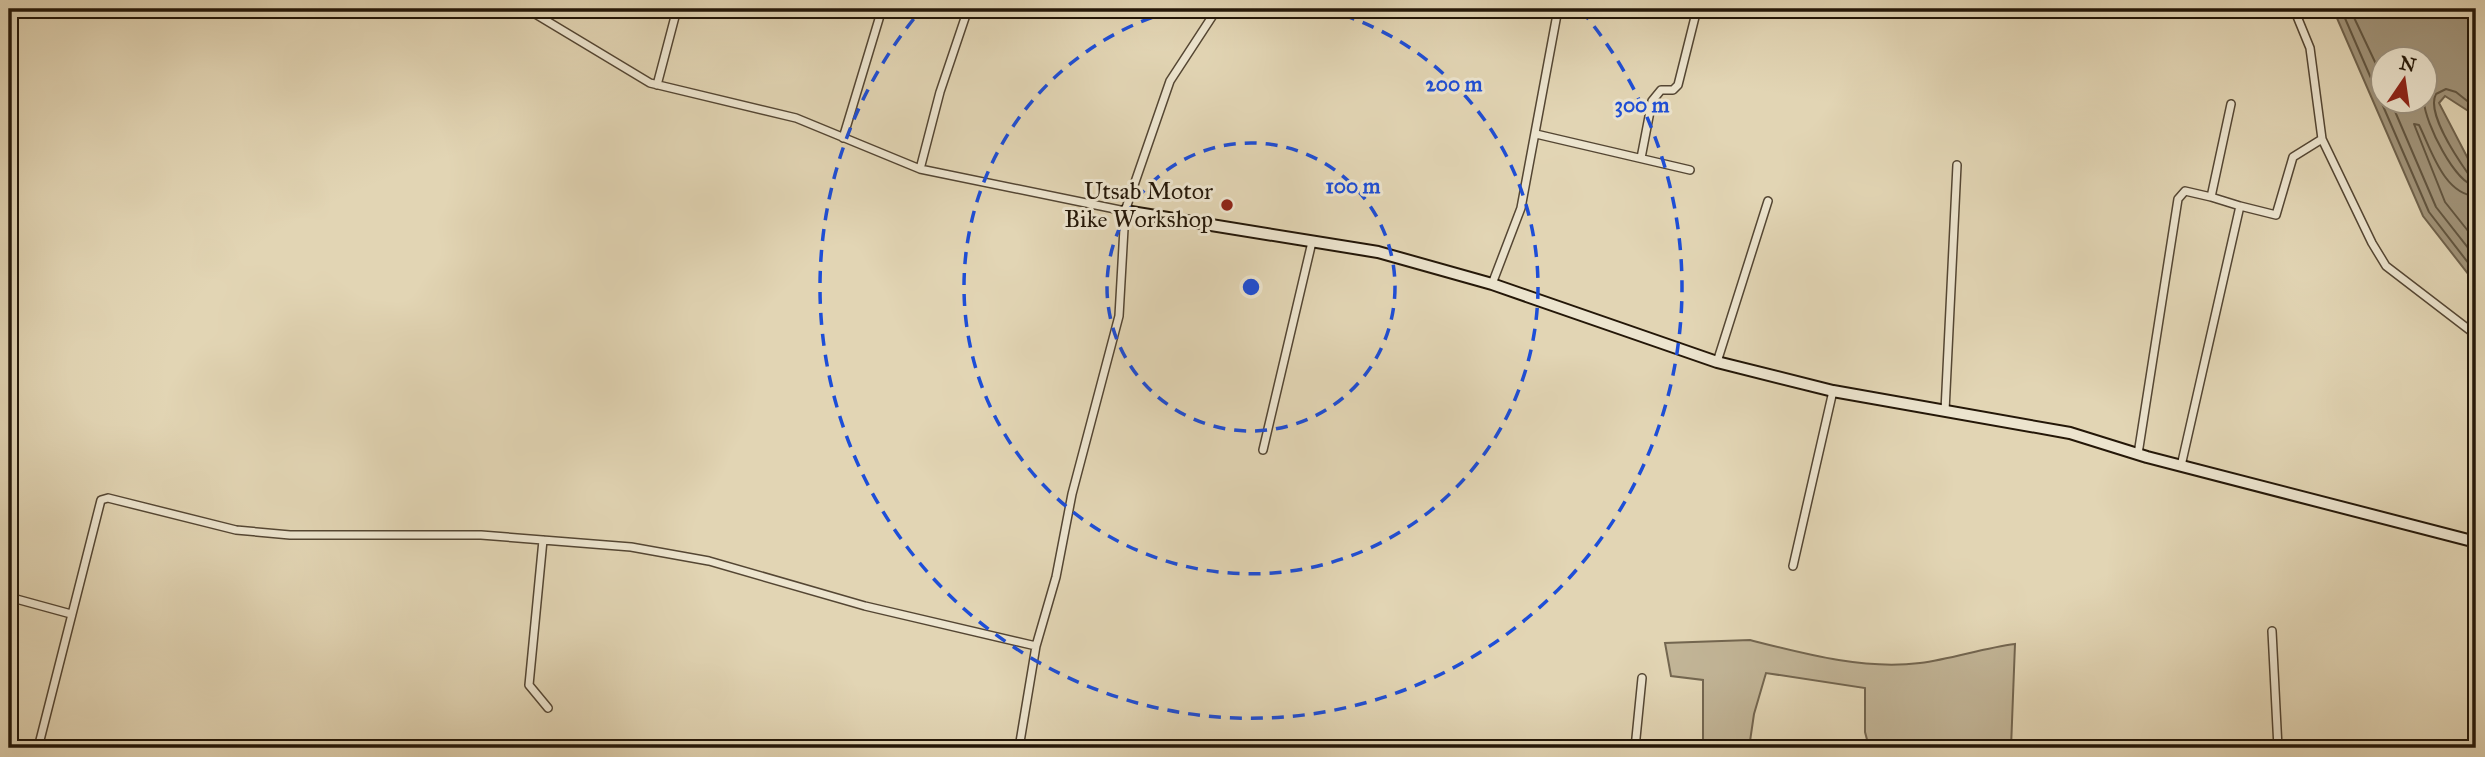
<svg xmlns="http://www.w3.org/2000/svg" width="2485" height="757" font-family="'IM FELL Great Primer',serif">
<rect width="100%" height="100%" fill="#e2d5b4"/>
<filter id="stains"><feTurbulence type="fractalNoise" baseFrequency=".00286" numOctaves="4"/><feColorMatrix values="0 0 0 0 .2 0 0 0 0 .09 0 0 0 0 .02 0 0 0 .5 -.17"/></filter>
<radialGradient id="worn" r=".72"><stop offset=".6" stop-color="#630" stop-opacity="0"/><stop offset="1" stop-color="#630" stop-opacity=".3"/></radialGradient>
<path fill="#c2b597" stroke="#736650" stroke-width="2" d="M 1750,640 C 1805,654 1863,670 1920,663 C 1952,659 1983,648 2015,644 L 2011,748 L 1869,747 L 1865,732 L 1865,688 L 1766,673 L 1754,714 L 1749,748 L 1721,748 L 1703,742 L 1703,680 L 1671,676 L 1665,643 Z"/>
<path fill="#a1947a" stroke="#6f624c" stroke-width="2" fill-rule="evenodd" d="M 2333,9 L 2476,9 L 2476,116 L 2445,96 L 2439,103 L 2476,174 L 2476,284 L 2423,216 ZM 2384,60 L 2426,60 L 2426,102 L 2384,102 Z"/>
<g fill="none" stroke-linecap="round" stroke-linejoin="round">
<path stroke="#625641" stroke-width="2" d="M 2341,9 L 2429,212 L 2476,273
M 2350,9 L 2384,81
M 2391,102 L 2436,207 L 2476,258
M 2424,102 C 2425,122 2455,184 2476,186
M 2476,108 L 2456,92 L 2446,89 L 2436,94 C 2426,112 2457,158 2469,175 L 2476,177
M 2476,196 C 2444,195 2431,149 2419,125 L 2414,124 L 2445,202 L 2476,241"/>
<g stroke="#544633" stroke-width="10">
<path id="street" d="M 527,9 L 650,83 L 796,118 L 920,169 L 1125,211
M 2294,9 L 2310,48 L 2322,139 L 2372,243 L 2386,266 L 2476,335
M 657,85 L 677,9
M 2231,104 L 2211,197 L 2240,206
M 1536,134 L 1690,170
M 843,138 L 882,9
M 1641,158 L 1652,101 L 1661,90 L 1673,90 L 1678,85 L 1697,9
M 920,169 L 940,92 L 968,9
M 1492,284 L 1521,208 L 1558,9
M 1717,362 L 1768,201
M 1945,411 L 1957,165
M 1263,450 L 1312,242
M 2138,454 L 2178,199 L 2185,191 L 2211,197
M 2181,466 L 2240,206 L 2276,215 L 2293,157 L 2322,139
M 543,540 L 529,685 L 548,708
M 1793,566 L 1833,391
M 9,597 L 71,614
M 2272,631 L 2278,748
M 38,748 L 101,500 L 108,498 L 236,530 L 290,535 L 481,535 L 631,547 L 709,561 L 865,606 L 1036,646
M 1019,748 L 1036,646 L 1056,577 L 1072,494 L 1119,316 L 1125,211 L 1170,81 L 1217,9
M 1635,748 L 1642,678"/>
</g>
<g stroke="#241708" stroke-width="14">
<path id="secondary" d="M 1125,211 L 1378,252 L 1492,284 L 1717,362 L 1833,391 L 2070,433 L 2147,457 L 2476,542"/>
</g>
<use href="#street" stroke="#ece4ce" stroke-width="7"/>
<use href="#secondary" stroke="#ece4ce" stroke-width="10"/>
</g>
<g fill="none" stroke="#1d4ed8" stroke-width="3.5" stroke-dasharray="12 9">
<circle cx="1251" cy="287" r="144"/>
<path d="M1323 9A287 287 0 1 1 1179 9"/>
<path d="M1581 10A431 431 0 1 1 921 10"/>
</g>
<circle fill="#8f2418" stroke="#ece4ce" stroke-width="2.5" cx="1227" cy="205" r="7"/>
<g text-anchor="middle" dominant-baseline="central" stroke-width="6" stroke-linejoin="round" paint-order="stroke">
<g font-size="24" fill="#241708" stroke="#ece4ce" text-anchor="end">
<text x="1213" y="191">Utsab Motor<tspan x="1213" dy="28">Bike Workshop</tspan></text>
</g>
</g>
<circle cx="1251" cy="287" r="10" fill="#1d4ed8" stroke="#ece4ce" stroke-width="3.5"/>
<g font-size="21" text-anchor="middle" font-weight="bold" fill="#1d4ed8" stroke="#ece4ce" stroke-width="6" stroke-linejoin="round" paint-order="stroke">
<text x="1454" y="91">200 m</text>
<text x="1642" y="112">300 m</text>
<text x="1353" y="193">100 m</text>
</g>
<rect width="2485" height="757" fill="none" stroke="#e2d5b4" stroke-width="35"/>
<rect x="10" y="10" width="2464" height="736" fill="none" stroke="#241708" stroke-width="3.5"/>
<rect x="18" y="18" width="2450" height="722" fill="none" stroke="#241708" stroke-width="2"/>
<g transform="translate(2404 80) rotate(13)"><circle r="33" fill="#ece4ce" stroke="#9c927f" stroke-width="2"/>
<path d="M0-5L12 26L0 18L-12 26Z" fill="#8f2418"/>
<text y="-10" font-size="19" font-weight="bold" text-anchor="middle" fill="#241708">N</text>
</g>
<rect width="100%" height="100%" filter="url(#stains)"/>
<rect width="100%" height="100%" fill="url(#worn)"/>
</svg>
